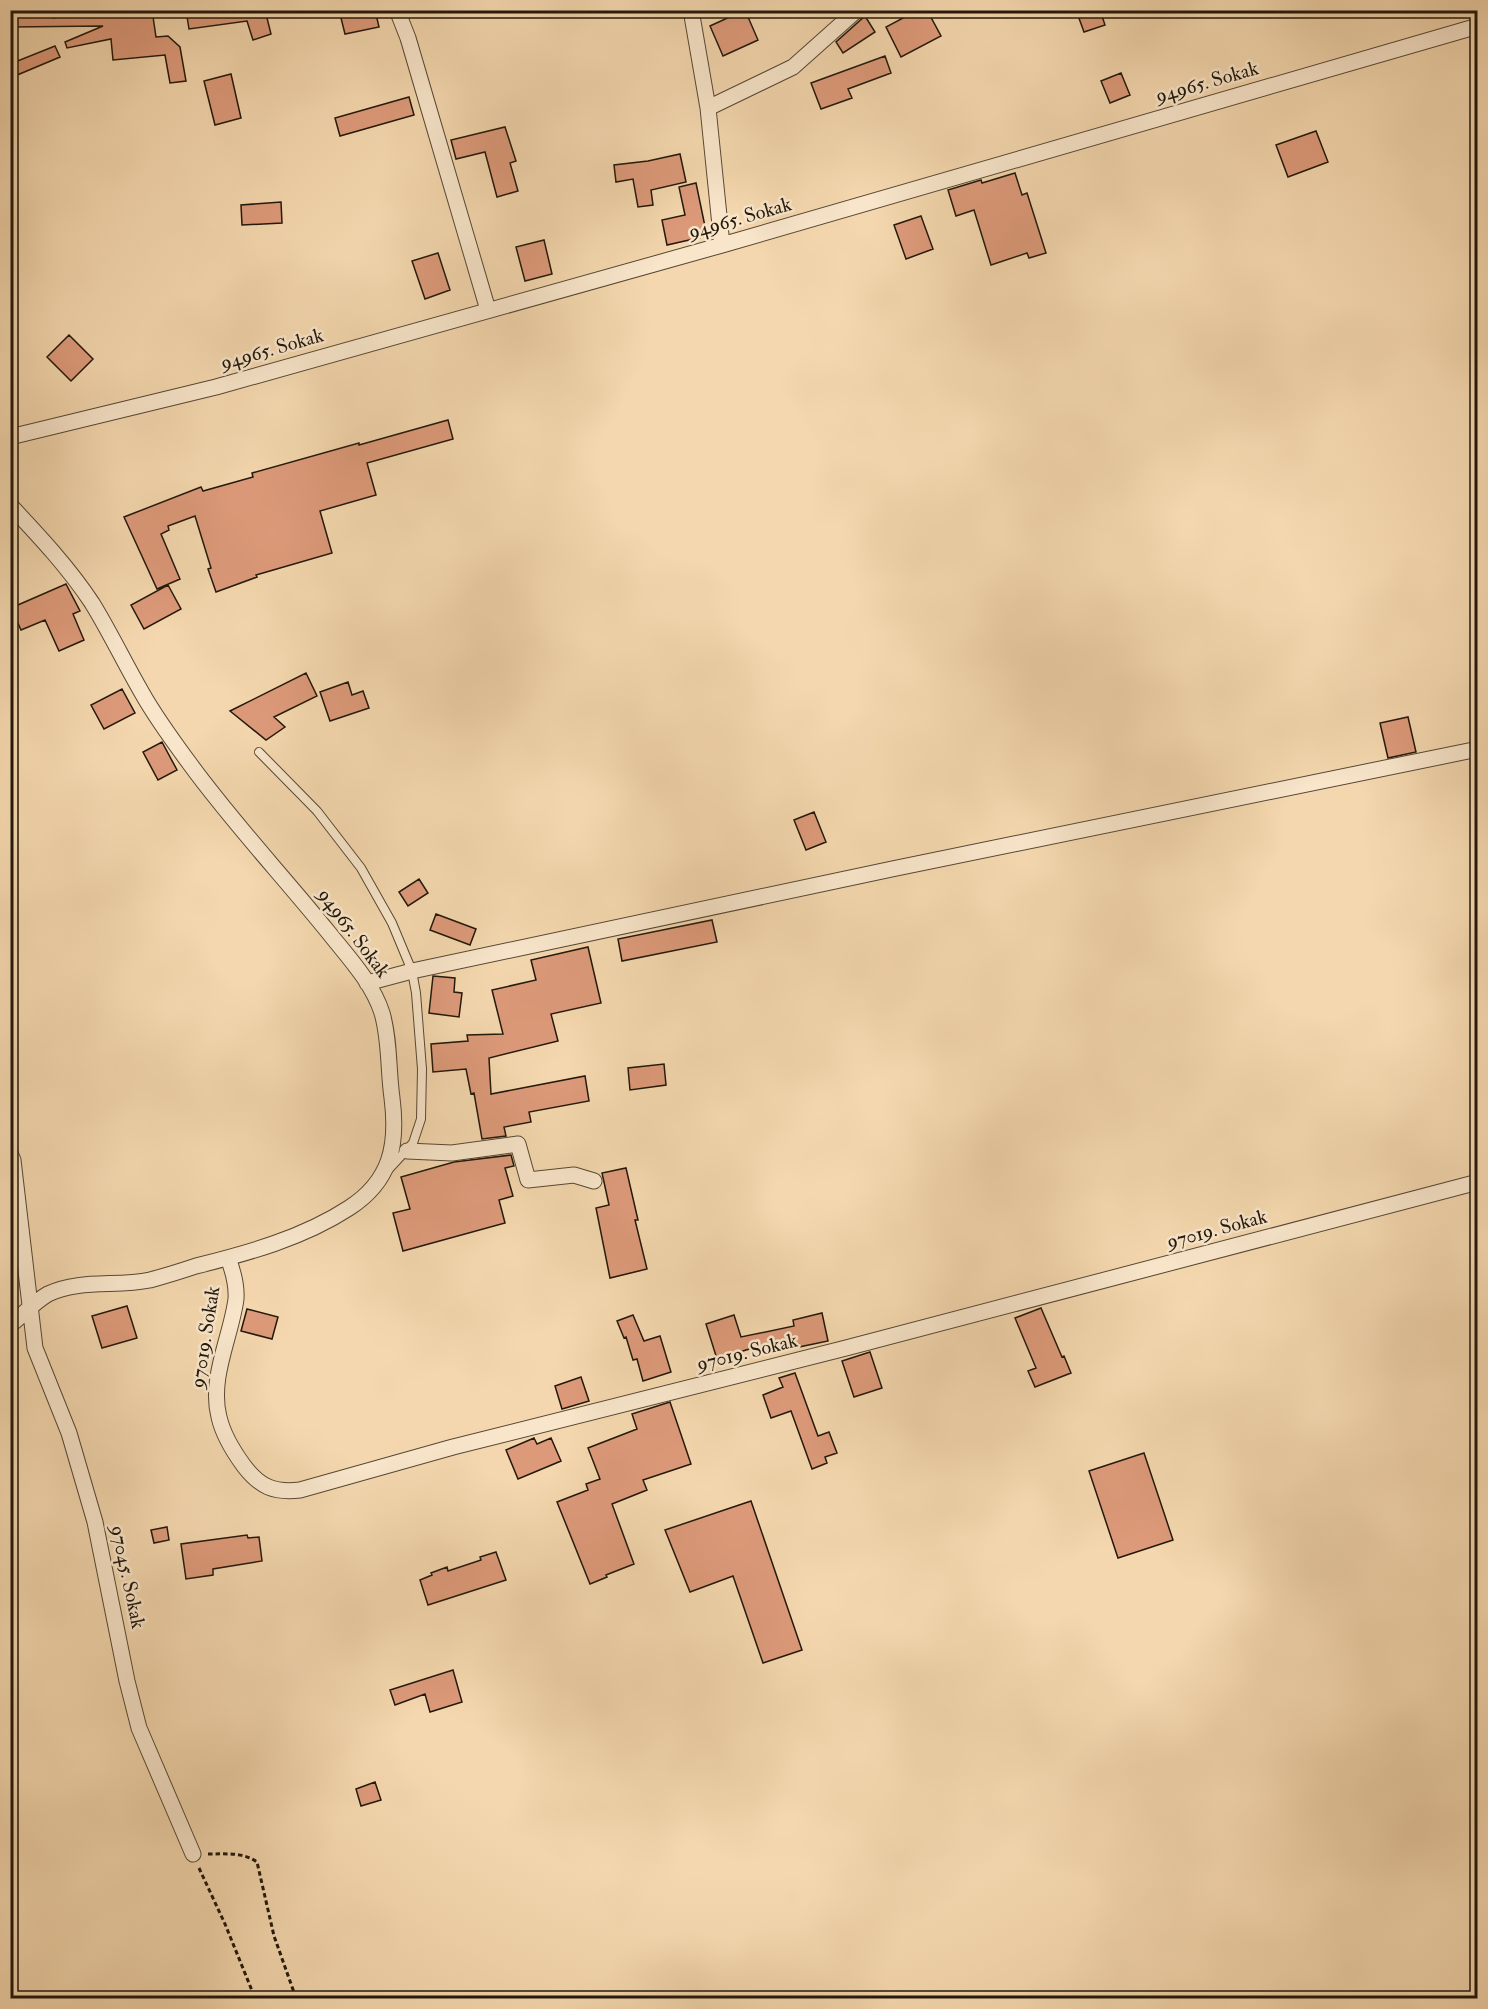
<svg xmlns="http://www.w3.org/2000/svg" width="1488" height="2009" font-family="'IM FELL Double Pica',serif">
<rect width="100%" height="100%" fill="#f4d7ae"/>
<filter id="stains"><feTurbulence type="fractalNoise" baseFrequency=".00333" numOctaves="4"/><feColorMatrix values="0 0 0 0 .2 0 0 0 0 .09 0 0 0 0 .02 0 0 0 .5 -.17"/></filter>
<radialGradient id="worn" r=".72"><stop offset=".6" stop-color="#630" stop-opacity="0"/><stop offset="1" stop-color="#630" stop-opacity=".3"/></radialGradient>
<path fill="#dd9a7a" stroke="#22180b" stroke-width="1.5" d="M 112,10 L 152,10 L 156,37 L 168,36 L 180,47 L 186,81 L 170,83 L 165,55 L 113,60 L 111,39 L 67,48 L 65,42 L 103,26 L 10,27 L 10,12 L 53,12 L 53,18 L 89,11 L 89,14 Z
M 186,10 L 265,10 L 271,34 L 253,40 L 247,21 L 189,29 Z
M 339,10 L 375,10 L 379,27 L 345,34 Z
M 745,10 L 758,40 L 723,56 L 710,26 Z
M 918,10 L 927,10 L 941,36 L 901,57 L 886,27 Z
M 1076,10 L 1100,10 L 1105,25 L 1084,32 Z
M 865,16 L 875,32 L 843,53 L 836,42 Z
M 55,46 L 60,57 L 10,78 L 10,64 Z
M 885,56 L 891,73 L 848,89 L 852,98 L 821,109 L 811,83 Z
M 1121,73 L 1130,95 L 1110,103 L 1101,81 Z
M 231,74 L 241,118 L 215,125 L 204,81 Z
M 409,97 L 414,115 L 340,136 L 335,118 Z
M 505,127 L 516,161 L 510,163 L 518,191 L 497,197 L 485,152 L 456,159 L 451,140 Z
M 1316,131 L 1328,162 L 1288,177 L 1276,145 Z
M 680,154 L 686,182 L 651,190 L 653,205 L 638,207 L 633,179 L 616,182 L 614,165 L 648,161 Z
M 1015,173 L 1022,195 L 1027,193 L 1046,253 L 1029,258 L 1027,253 L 991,265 L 974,210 L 956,216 L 948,190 L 981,180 L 982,183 Z
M 696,183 L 707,236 L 667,245 L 662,220 L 685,215 L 679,187 Z
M 281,202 L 282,223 L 242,225 L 241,205 Z
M 921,216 L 933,249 L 906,259 L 894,225 Z
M 544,240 L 552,274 L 525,281 L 516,247 Z
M 438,253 L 450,290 L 425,299 L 412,261 Z
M 69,335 L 93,359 L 71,381 L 47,357 Z
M 448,420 L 453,439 L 367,463 L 376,495 L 320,511 L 332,553 L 256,575 L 257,577 L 216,592 L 208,569 L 211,568 L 195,516 L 168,526 L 169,530 L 161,534 L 180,579 L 157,589 L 124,517 L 201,487 L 203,491 L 253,477 L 252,473 L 359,443 L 359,445 Z
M 66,584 L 80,611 L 73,614 L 84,640 L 59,651 L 45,620 L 21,630 L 11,608 Z
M 168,585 L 181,609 L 144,629 L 131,605 Z
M 306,673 L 317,696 L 274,717 L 285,727 L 266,740 L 230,711 Z
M 348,682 L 352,695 L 363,691 L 369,708 L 330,721 L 320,692 Z
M 122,689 L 135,713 L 104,729 L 91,705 Z
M 1408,717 L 1416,752 L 1388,758 L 1380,723 Z
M 162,742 L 177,770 L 158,780 L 143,752 Z
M 814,812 L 826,842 L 806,850 L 794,820 Z
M 419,879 L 428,893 L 408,906 L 399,892 Z
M 436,914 L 476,929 L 470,945 L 430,930 Z
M 712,920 L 717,942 L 622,961 L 618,939 Z
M 588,947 L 601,1003 L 551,1014 L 558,1041 L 489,1058 L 491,1094 L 585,1076 L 589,1101 L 529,1112 L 531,1122 L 504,1127 L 506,1136 L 482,1139 L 474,1093 L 471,1094 L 466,1069 L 433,1072 L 431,1044 L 468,1041 L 467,1035 L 503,1034 L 492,990 L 536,980 L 531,960 Z
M 433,976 L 455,978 L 454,992 L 462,993 L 459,1017 L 429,1013 Z
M 664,1064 L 666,1085 L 630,1090 L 628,1068 Z
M 511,1155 L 514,1166 L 505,1168 L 513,1196 L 499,1200 L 505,1223 L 403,1251 L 393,1213 L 410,1209 L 401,1177 L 454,1162 Z
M 626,1168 L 638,1220 L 635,1220 L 647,1269 L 610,1278 L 596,1208 L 609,1205 L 602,1173 Z
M 127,1306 L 137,1338 L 102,1348 L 92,1316 Z
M 1041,1308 L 1062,1357 L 1064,1356 L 1071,1373 L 1035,1387 L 1028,1371 L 1036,1368 L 1015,1318 Z
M 247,1309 L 278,1317 L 272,1339 L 241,1331 Z
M 822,1313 L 828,1341 L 799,1347 L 799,1344 L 760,1352 L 759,1346 L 717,1359 L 706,1324 L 734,1315 L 741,1337 L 794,1326 L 793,1320 Z
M 633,1315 L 644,1341 L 660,1336 L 671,1372 L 643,1381 L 637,1359 L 633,1360 L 626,1337 L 624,1338 L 617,1321 Z
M 870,1352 L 882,1388 L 854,1397 L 842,1361 Z
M 795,1373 L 818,1436 L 829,1432 L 837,1453 L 825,1457 L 827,1463 L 812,1469 L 791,1411 L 771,1418 L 763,1395 L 783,1387 L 779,1378 Z
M 581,1377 L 589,1401 L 562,1409 L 555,1386 Z
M 670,1402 L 691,1464 L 643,1480 L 647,1490 L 612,1504 L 634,1564 L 606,1575 L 607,1577 L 590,1584 L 557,1502 L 588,1490 L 586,1484 L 600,1479 L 588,1448 L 637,1429 L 632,1414 Z
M 534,1438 L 537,1444 L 551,1438 L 561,1461 L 518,1479 L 506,1450 Z
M 1144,1453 L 1173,1540 L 1118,1558 L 1089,1471 Z
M 751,1501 L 802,1650 L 763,1663 L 733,1576 L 690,1592 L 665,1530 Z
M 167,1527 L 169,1540 L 154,1543 L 151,1530 Z
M 247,1535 L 248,1538 L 259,1537 L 262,1561 L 213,1569 L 213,1575 L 186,1579 L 181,1544 Z
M 496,1552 L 506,1580 L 428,1605 L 420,1580 L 432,1575 L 431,1573 L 447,1567 L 448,1571 L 481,1560 L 480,1557 Z
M 453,1670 L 462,1702 L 430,1712 L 425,1694 L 395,1705 L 390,1690 Z
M 375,1782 L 381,1800 L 361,1806 L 356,1789 Z"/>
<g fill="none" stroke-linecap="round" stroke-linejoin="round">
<g stroke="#564834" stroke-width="10">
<path id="lane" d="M 259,752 L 317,811 L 361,868 L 392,923 L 412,971 L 416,993 L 422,1069 L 421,1119 L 413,1143 L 388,1170"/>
</g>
<g stroke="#564834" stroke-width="17">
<path id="street" d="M 397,10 L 408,38 L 488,310
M 691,10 L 708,108 L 722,245
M 708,108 L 793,67 L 857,10
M 10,437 L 216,387 L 722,245 L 1478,26
M 10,505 C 39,536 69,568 92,603 C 110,632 125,664 142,693 C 156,718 173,741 190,764 C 233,823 283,876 329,933 C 348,957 372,982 382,1013 C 390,1040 388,1070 392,1098 C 398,1145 391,1181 349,1208 C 303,1238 248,1253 196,1266 C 181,1271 165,1276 150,1280 C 116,1287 80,1279 48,1294 C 34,1302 23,1315 10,1325
M 367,983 L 412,971 L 892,869 L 1478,749
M 407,1151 L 452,1153 L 518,1144 L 528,1180 L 574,1175 L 594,1181
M 10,1153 L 13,1160 L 35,1348 L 69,1433 L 95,1522 L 127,1681 L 139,1728 L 193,1854
M 228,1258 C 233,1271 237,1284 236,1299 C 231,1337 209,1378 219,1417 C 223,1435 233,1451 244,1466 C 260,1487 274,1493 300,1490 L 453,1447 L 846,1348 L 1478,1182"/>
</g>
<path stroke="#22180b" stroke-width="3" stroke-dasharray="4.5 3" stroke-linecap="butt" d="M 208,1854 C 226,1854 243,1852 257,1862 L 274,1936 L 296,1998
M 199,1868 L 225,1924 L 255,1998"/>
<use href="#lane" stroke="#f8e5ca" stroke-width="8"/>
<use href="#street" stroke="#f8e5ca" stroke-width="15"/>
</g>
<g text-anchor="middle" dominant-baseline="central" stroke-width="5" stroke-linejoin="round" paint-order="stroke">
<g font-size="20" fill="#22180b" stroke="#f8e5ca">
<text transform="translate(1207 82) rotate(-16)">94965. Sokak</text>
<text transform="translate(740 218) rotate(-16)">94965. Sokak</text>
<text transform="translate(272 349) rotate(-16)">94965. Sokak</text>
<text transform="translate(354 933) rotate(53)">94965. Sokak</text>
<text transform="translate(1217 1229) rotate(-15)">97019. Sokak</text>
<text transform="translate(205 1337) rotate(-81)">97019. Sokak</text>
<text transform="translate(747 1352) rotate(-14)">97019. Sokak</text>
<text transform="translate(128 1577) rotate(78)">97045. Sokak</text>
</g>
</g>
<rect width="1488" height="2009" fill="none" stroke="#f4d7ae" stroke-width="36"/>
<rect x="12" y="12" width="1464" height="1985" fill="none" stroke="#22180b" stroke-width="3"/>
<rect x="18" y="18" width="1452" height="1973" fill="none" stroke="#22180b" stroke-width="1.5"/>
<rect width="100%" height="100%" filter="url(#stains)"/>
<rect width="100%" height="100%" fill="url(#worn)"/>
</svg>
